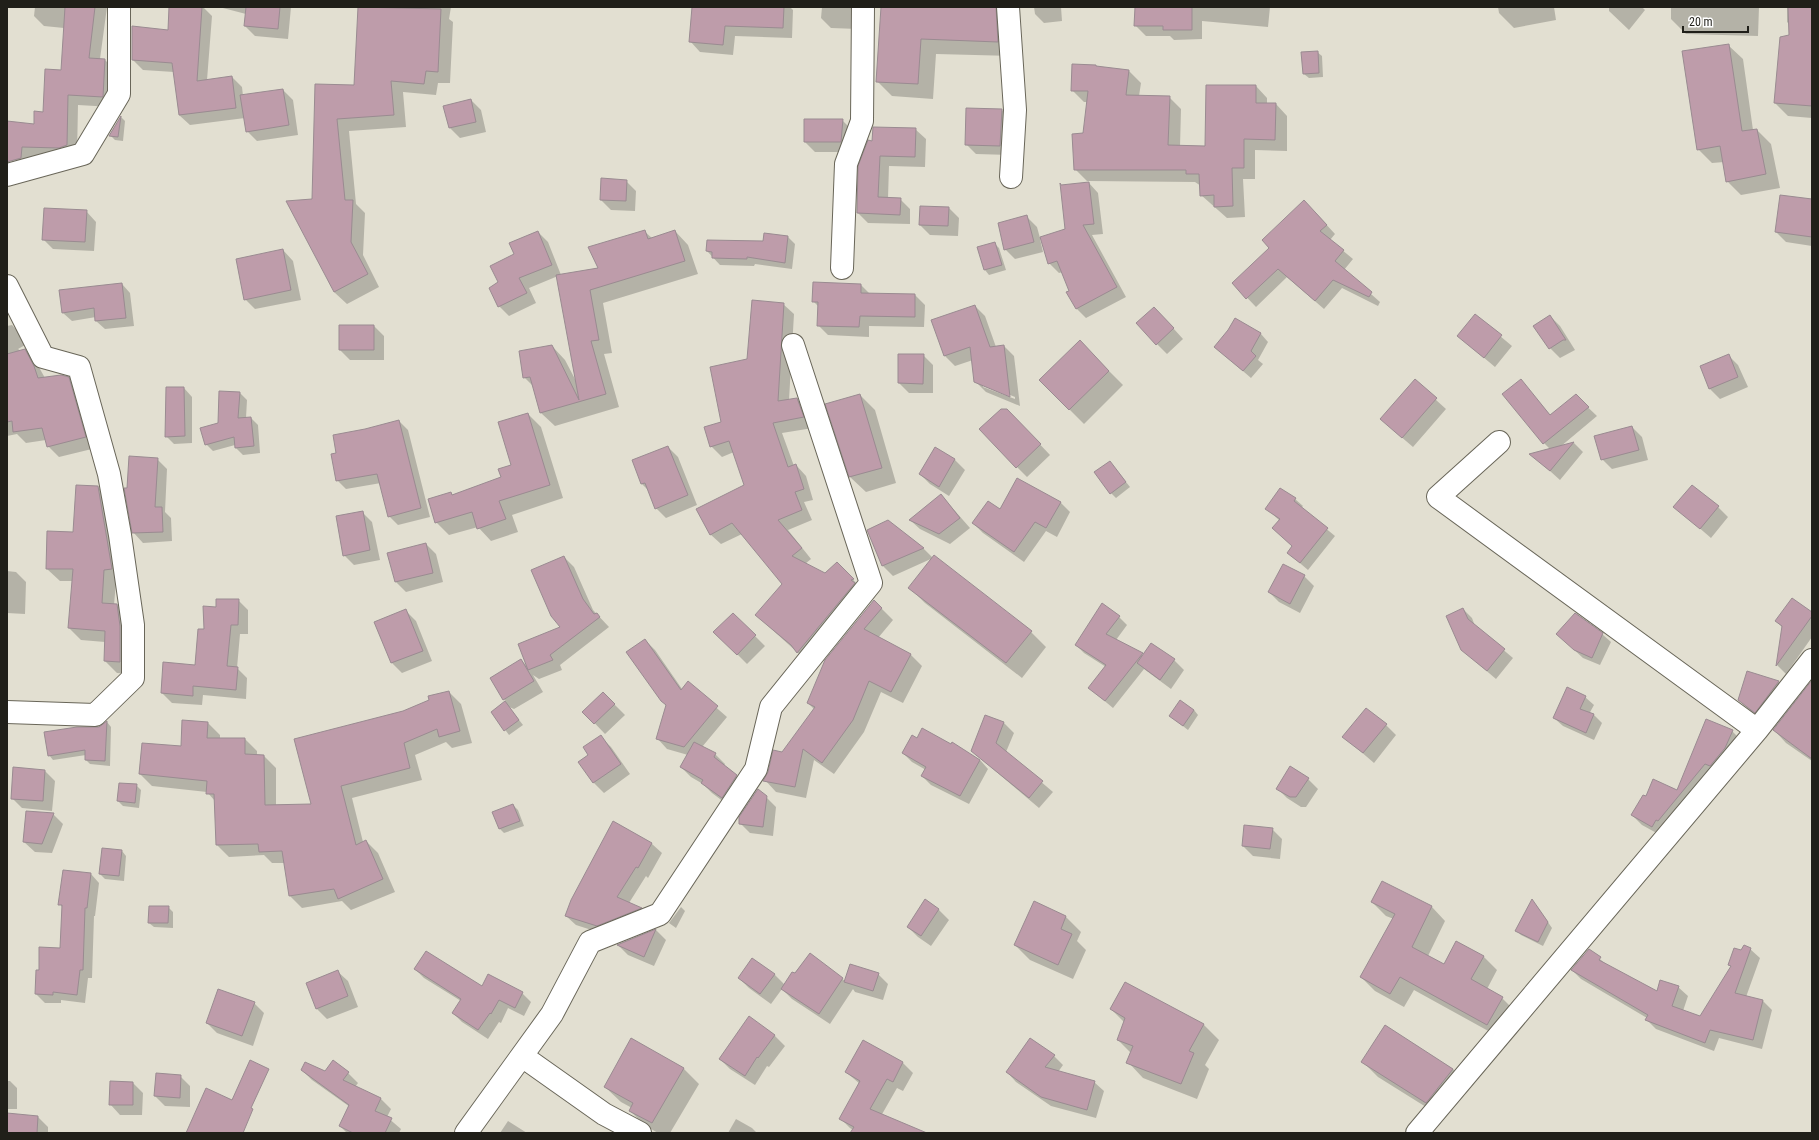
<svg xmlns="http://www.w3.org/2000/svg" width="1819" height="1140" font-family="'Roboto Condensed',sans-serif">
<rect width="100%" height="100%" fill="#e2dfd1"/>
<path fill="#0003" fill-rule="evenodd" d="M 35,7 L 107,7 L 100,59 L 104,59 L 114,69 L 112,107 L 78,105 L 77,155 L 69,157 L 32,156 L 31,162 L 11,160 L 7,156 L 7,122 L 34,125 L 43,113 L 62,71 L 64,28 L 44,26 L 34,16 Z
M 170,7 L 203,7 L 212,16 L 207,80 L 232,77 L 242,87 L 243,96 L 283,90 L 293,100 L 298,135 L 257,141 L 247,131 L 245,118 L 190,125 L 179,115 L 174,72 L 143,70 L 132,59 L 169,31 Z
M 219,7 L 291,7 L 288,39 L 255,36 L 245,26 L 246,14 Z
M 359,7 L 451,7 L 449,19 L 453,22 L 450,83 L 438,83 L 436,95 L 403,92 L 406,127 L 349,131 L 356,204 L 365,213 L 363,255 L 379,287 L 347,304 L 334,292 L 313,200 L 316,85 L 355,86 Z
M 693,7 L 790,7 L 793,10 L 792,38 L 735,36 L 733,55 L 700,52 L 690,41 Z
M 822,7 L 859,7 L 858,29 L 831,28 L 821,18 Z
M 882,7 L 1011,7 L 1013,56 L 936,54 L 933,99 L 892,96 L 877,81 Z
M 1034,7 L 1061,7 L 1062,21 L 1044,23 L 1035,14 Z
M 1136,7 L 1270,7 L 1268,27 L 1202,21 L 1202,39 L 1174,40 L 1170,36 L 1146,36 L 1135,25 Z
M 1498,7 L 1554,7 L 1556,20 L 1514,28 L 1499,13 Z
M 1609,7 L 1642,7 L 1645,10 L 1629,30 L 1609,11 Z
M 1671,7 L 1759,7 L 1758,36 L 1686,34 L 1671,19 Z
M 1787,7 L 1812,7 L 1812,118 L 1788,116 L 1775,103 L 1790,36 L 1790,25 L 1787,22 Z
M 1728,45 L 1743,59 L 1753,130 L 1757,130 L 1771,144 L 1780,188 L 1741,195 L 1727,181 L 1724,162 L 1712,163 L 1698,149 Z
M 1317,52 L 1322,56 L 1323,77 L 1309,78 L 1304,74 Z
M 1098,68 L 1129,71 L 1141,83 L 1139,96 L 1169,97 L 1181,109 L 1180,147 L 1206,147 L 1256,86 L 1267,98 L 1267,104 L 1276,104 L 1287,116 L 1287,151 L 1255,150 L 1255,179 L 1243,179 L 1245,217 L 1227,218 L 1201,195 L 1201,186 L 1195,182 L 1087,181 L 1075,169 L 1084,134 L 1088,102 L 1084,102 L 1072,90 Z
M 471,100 L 481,110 L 486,132 L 460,138 L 450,128 Z
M 967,109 L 1002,110 L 1012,121 L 1010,155 L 976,154 L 966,144 Z
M 121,117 L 125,121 L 123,141 L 115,140 L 110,135 Z
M 842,120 L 852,130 L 850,152 L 815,152 L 805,142 Z
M 915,129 L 926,139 L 925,167 L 889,166 L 888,198 L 900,199 L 910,209 L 910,224 L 868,223 L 858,213 L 873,142 Z
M 626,181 L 636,191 L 635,211 L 611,210 L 601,200 Z
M 1089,183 L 1098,193 L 1103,234 L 1092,235 L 1126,297 L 1086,318 L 1077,309 L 1063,272 L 1059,273 L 1049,263 L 1041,239 L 1040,239 L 1043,252 L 1015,259 L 1005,249 L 1027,217 L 1037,227 L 1040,238 L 1066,230 Z
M 1812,200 L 1812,246 L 1786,242 L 1776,232 Z
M 949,208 L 959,218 L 958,236 L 930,235 L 920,225 Z
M 1313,210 L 1335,234 L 1330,240 L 1353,259 L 1344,270 L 1380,302 L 1378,306 L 1342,288 L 1324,309 L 1287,277 L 1256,307 L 1233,283 Z
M 86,211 L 96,222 L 94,251 L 53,249 L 43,239 Z
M 644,231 L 652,238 L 675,231 L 688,245 L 698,274 L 603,303 L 612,353 L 604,354 L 619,407 L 555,426 L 541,413 L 534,387 L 524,377 L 552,346 L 565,360 L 576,381 L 558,276 L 529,288 L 536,303 L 509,316 L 499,306 L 500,283 L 515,255 L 538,232 L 548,242 L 561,275 L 599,268 Z
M 765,234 L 788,237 L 795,244 L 792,269 L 755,264 L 754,266 L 720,265 L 707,251 L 764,242 Z
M 994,243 L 999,248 L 1006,270 L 989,275 L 985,270 L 978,248 Z
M 283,250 L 293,261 L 301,300 L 255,309 L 245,299 Z
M 122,284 L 130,293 L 134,326 L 105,329 L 96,321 L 96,317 L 72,321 L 63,313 Z
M 861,285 L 870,294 L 915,295 L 925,305 L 924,327 L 869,326 L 869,337 L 828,335 L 818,325 L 819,307 L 814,302 Z
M 783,304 L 794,314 L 789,400 L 797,399 L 807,409 L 813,428 L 782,433 L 794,466 L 796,465 L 806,476 L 813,500 L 804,502 L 812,520 L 788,530 L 811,559 L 805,564 L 825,574 L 837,563 L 863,590 L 808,662 L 756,615 L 783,584 L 742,534 L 721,544 L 710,534 L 746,485 L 734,452 L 722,457 L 711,446 L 748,360 Z
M 975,306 L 985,316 L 996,347 L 1004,346 L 1014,356 L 1020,406 L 986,392 L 975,381 L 973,360 L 955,366 L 945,356 L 932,321 ZM 983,384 L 1015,397 L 1015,399 L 983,387 Z
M 1475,315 L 1512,346 L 1495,367 L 1458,336 Z
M 1550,316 L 1560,326 L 1575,350 L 1560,358 L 1550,348 Z
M 1164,318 L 1183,339 L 1167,354 L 1157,344 Z
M 12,325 L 23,337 L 27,344 L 18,349 L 21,351 L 25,350 L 36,362 L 45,378 L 68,378 L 80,390 L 96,448 L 59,457 L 48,446 L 46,440 L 26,443 L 17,434 L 7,436 L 7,326 Z
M 340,326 L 374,326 L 384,336 L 384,360 L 350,360 L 340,350 Z
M 1261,334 L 1268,342 L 1258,360 L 1263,364 L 1251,378 L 1215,347 Z
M 1080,342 L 1123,385 L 1084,424 L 1040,380 Z
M 923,355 L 933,365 L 933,393 L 909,393 L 899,383 Z
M 1728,355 L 1738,365 L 1748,387 L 1720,399 L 1710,389 L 1701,367 Z
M 1415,381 L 1446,409 L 1413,447 L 1392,429 Z
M 184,388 L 192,397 L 192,443 L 174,444 L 166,436 Z
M 1529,390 L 1551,416 L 1576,396 L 1597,416 L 1560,447 L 1574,443 L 1583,452 L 1560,480 L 1531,454 L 1550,449 L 1544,443 Z
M 240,393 L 247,400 L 246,418 L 251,418 L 258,425 L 260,453 L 243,455 L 236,448 L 235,445 L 213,451 L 206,444 Z
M 860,395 L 875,410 L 896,483 L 866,492 L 850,477 L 827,404 Z
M 528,414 L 541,427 L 563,498 L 512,515 L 518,532 L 491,541 L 478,527 L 449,535 L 436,522 L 451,494 L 453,495 L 502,478 L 513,466 Z
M 1017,420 L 1050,455 L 1027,477 L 1017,467 Z
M 399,421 L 408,430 L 430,517 L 398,525 L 389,516 L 381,483 L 346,489 L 337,480 L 337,454 L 366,430 Z
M 1632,427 L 1642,437 L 1648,460 L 1612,469 L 1602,459 Z
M 668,447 L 678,457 L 697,505 L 666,518 L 656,508 L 649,491 L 642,484 Z
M 935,449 L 955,460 L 965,470 L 949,496 L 930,484 L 920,474 Z
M 157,459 L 167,469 L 165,512 L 171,518 L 172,541 L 143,543 L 133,532 Z
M 1110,462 L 1130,487 L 1116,498 L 1111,493 Z
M 98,487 L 110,499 L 116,582 L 114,605 L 117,605 L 129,617 L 132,674 L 117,673 L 105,661 L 105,642 L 81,640 L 69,628 L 73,581 L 60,581 L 47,569 L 74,533 Z
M 941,495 L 970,528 L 950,544 L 920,529 L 910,520 Z
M 1295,499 L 1303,506 L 1301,508 L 1335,536 L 1308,570 L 1288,553 L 1293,546 L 1280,521 L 1267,509 Z
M 1060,502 L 1070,512 L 1057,537 L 1046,531 L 1024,562 L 983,533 L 973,523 L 1000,511 Z
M 1675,507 L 1718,507 L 1728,517 L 1711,538 Z
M 362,512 L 372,522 L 380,560 L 354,565 L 344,555 Z
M 868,530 L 923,548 L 933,558 L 893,576 L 883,566 Z
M 426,544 L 436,554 L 443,582 L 406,592 L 396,582 Z
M 564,557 L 574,567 L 593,610 L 609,627 L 560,665 L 562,670 L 539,679 L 533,675 L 543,692 L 514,709 L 509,707 L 523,725 L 509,735 L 492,712 L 506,702 L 504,699 L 521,660 L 529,668 L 561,628 Z
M 7,571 L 16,572 L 26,582 L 25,614 L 7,613 Z
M 1304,576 L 1314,586 L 1300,613 L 1279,602 L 1269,592 Z
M 910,588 L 1031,632 L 1046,647 L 1022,678 L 925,603 Z
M 238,600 L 248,610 L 248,634 L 240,634 L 237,668 L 247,678 L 246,699 L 203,695 L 202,705 L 172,703 L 162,693 L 196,666 L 217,608 Z
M 874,601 L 893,620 L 878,638 L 911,655 L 922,666 L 903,703 L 881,692 L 864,732 L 834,774 L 814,760 L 806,798 L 776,792 L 765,780 L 815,710 L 808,703 Z
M 1463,609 L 1472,618 L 1475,626 L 1513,658 L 1496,679 L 1462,650 Z
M 406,611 L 416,621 L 432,661 L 402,673 L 392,663 L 375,623 Z
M 1812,614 L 1812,637 L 1786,674 L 1777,665 L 1783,628 L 1776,621 Z
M 1119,617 L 1127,625 L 1116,640 L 1144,656 L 1174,660 L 1184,670 L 1171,689 L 1144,669 L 1113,708 L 1089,688 L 1106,667 L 1084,653 L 1076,645 Z
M 1557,634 L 1602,634 L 1611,642 L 1600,665 L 1583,658 Z
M 755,636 L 765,646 L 747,664 L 725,642 Z
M 645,640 L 655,650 L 682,689 L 688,683 L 727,717 L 702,747 L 715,754 L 725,764 L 724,766 L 747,785 L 732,808 L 712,793 L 703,784 L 691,777 L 681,767 L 688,755 L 667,749 L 657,738 L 667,706 L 662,701 Z
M 1748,672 L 1779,682 L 1789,692 L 1765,722 L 1749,710 L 1739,700 Z
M 1812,682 L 1812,761 L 1786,743 L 1774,730 Z
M 449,692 L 461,704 L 472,743 L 452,748 L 446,742 L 415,755 L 422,780 L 352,798 L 363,842 L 366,841 L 378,853 L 395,892 L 351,910 L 342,901 L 302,908 L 290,896 L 285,863 L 272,863 L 264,855 L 229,857 L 217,845 L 215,801 L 207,792 L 152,786 L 140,774 L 182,747 L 183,721 L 208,723 L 220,735 L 220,739 L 245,739 L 257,751 L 257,756 L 264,756 L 276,768 L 276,806 L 312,805 L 403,712 Z
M 603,693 L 625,715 L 605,734 L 584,712 Z
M 1585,697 L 1594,705 L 1589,714 L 1594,715 L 1602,723 L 1594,740 L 1563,726 L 1554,718 Z
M 1194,710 L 1198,715 L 1188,730 L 1170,716 Z
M 986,716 L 1004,723 L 1014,733 L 1006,752 L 1053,792 L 1039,808 L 972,751 Z
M 107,722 L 111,727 L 110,766 L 90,764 L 86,760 L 86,755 L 53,760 L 49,755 Z
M 1386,725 L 1396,735 L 1374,763 L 1344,737 Z
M 1732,731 L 1742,741 L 1662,836 L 1642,825 L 1632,815 L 1646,797 L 1678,791 Z
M 601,737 L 611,747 L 630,774 L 604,793 L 594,783 L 579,762 L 590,755 Z
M 917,739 L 952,745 L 953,744 L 981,761 L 988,769 L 969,804 L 931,785 L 922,776 L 926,770 L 912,762 L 903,753 Z
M 45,771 L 55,781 L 52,811 L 22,808 L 12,798 Z
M 1308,779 L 1318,789 L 1306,807 L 1301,807 L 1287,798 L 1277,788 Z
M 136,785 L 141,790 L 139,808 L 123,806 L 118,801 Z
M 766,797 L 776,807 L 773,836 L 750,833 L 740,823 Z
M 513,805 L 518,810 L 524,826 L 504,833 L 500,829 Z
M 53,814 L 63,824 L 52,853 L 35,852 L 24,842 Z
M 613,822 L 652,844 L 662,853 L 648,878 L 646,876 L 629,903 L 641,909 L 650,918 L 607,935 L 576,925 L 566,916 Z
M 1272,829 L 1282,839 L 1280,859 L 1253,856 L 1243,846 Z
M 122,851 L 126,856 L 124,881 L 105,879 L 100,874 Z
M 91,874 L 99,883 L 95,916 L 94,916 L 92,978 L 88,978 L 85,1003 L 61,1000 L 61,1003 L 45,1003 L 36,994 L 61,949 L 62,907 L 60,904 Z
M 1382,882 L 1432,907 L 1445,921 L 1428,956 L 1444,966 L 1483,956 L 1497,970 L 1487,989 L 1502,998 L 1516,1012 L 1501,1038 L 1414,990 L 1404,1007 L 1375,991 L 1361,977 L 1394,919 L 1386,916 L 1372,902 Z
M 926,901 L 939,910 L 949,920 L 931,946 L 918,937 L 908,927 Z
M 1034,903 L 1066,917 L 1081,932 L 1077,941 L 1086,950 L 1073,979 L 1030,960 L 1015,945 Z
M 1536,905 L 1552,928 L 1543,946 L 1521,935 L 1516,930 Z
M 168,907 L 173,912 L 173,928 L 154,927 L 149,923 Z
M 681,907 L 685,911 L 676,928 L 669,923 Z
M 656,930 L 666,940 L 654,966 L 628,955 L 618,945 Z
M 1750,949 L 1760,958 L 1746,997 L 1763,1001 L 1772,1010 L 1762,1049 L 1719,1038 L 1714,1051 L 1656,1029 L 1647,1020 L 1647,1018 L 1581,979 L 1572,970 L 1589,950 L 1607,965 L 1657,993 L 1678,987 L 1688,996 L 1683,1011 L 1701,1017 L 1732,967 L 1729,964 L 1742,951 Z
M 810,954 L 845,981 L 878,974 L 888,984 L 883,1000 L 855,992 L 853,989 L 830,1024 L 792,999 L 782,989 L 771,1004 L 749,988 L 739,978 L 752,959 L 775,975 L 785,985 Z
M 415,969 L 482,987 L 522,993 L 531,1002 L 524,1016 L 508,1008 L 501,1023 L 499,1022 L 488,1039 L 462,1022 L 453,1013 L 461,1001 L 424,978 Z
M 337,971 L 348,981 L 358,1007 L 327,1019 L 317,1009 L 307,983 Z
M 254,1003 L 264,1013 L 253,1046 L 217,1033 L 207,1023 Z
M 1111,1009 L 1204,1025 L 1219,1040 L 1205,1065 L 1209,1069 L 1197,1099 L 1143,1078 L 1128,1062 L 1131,1053 L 1118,1040 L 1125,1023 Z
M 749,1018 L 775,1036 L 785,1046 L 769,1067 L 767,1066 L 755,1085 L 730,1069 L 720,1059 Z
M 1385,1027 L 1453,1069 L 1468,1085 L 1442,1117 L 1378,1077 L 1363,1062 Z
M 631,1040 L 684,1069 L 699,1084 L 670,1133 L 658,1133 L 646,1126 L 630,1111 L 632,1108 L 621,1102 L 605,1087 Z
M 863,1041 L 903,1063 L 913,1073 L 903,1091 L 897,1088 L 881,1116 L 883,1133 L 858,1133 L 850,1128 L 840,1118 L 860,1084 L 846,1072 Z
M 1054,1056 L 1063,1065 L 1058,1072 L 1094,1082 L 1104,1091 L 1096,1118 L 1051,1106 L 1016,1082 L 1007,1072 Z
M 333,1062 L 348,1073 L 358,1083 L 355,1087 L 381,1099 L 391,1109 L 387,1117 L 401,1129 L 399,1133 L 347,1133 L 340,1126 L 350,1107 L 312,1080 L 302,1070 L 325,1073 Z
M 180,1076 L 190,1086 L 190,1107 L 165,1106 L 155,1096 Z
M 7,1081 L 10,1081 L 17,1088 L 17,1109 L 7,1109 Z
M 133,1083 L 143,1093 L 142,1115 L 120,1115 L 110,1104 Z
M 8,1114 L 38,1117 L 48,1127 L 48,1133 L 7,1133 Z
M 736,1119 L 752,1128 L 757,1133 L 728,1133 Z
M 508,1121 L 527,1133 L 500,1133 Z"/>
<path fill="#be9caa" stroke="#9a8b91" d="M 65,7 L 95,7 L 89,58 L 105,59 L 103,97 L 68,95 L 67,145 L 59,148 L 22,147 L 21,158 L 7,162 L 7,121 L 34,124 L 34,111 L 43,112 L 45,69 L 61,70 Z
M 169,7 L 202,7 L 197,81 L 232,76 L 236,108 L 179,115 L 172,63 L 132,60 L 132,26 L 168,30 Z
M 246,7 L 280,7 L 278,29 L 244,26 Z
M 358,7 L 441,9 L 438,72 L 426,71 L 424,84 L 391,81 L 394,115 L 337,119 L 345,200 L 353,200 L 351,242 L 368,274 L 334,292 L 286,201 L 312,199 L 315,84 L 354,85 Z
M 692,7 L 784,7 L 783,28 L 725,26 L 723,45 L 689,42 Z
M 881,7 L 996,7 L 998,42 L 921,39 L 918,84 L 876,82 Z
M 1135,7 L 1192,7 L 1192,30 L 1163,30 L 1163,26 L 1134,26 Z
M 1788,7 L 1812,7 L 1812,106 L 1774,103 L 1780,37 L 1789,35 Z
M 1729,44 L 1742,131 L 1757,129 L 1766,174 L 1726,182 L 1720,146 L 1697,150 L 1682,51 Z
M 1318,51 L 1319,73 L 1303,74 L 1301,52 Z
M 1072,64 L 1096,65 L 1096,66 L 1129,70 L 1126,95 L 1170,96 L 1168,145 L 1205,146 L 1206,85 L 1256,85 L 1256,103 L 1276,103 L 1275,140 L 1244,139 L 1244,168 L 1232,168 L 1233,206 L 1214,207 L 1214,195 L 1200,196 L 1199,174 L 1186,174 L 1186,170 L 1074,170 L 1072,134 L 1083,133 L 1088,91 L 1071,91 Z
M 283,89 L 289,125 L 246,132 L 240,95 Z
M 471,99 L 476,122 L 449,128 L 443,106 Z
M 966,108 L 1002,109 L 1000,146 L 965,145 Z
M 121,116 L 118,137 L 109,136 Z
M 804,119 L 843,119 L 841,142 L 804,142 Z
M 873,127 L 916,128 L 915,157 L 880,156 L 878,197 L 901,198 L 900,215 L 857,213 L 858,166 L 868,140 L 872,141 Z
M 601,178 L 627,180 L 626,201 L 600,200 Z
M 1089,182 L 1094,224 L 1083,225 L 1117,287 L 1076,309 L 1066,292 L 1069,291 L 1057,261 L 1048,264 L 1040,237 L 1065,229 L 1060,183 L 1061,185 Z
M 1780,195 L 1812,199 L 1812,237 L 1775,232 Z
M 1304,200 L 1327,225 L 1320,231 L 1344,250 L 1335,261 L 1372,292 L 1369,297 L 1333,280 L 1315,301 L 1278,269 L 1246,299 L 1232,283 L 1269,248 L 1262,240 Z
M 920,206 L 949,207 L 948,226 L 919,225 Z
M 44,208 L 87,210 L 85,242 L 42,240 Z
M 1027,215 L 1034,242 L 1004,250 L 998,223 Z
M 645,230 L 648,239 L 675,230 L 685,261 L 590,290 L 599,340 L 591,341 L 606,394 L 540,413 L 530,377 L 523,378 L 519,351 L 552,345 L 579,400 L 556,275 L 598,268 L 588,247 Z
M 538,231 L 552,265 L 519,278 L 527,293 L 498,307 L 489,288 L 498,282 L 490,266 L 514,254 L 509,243 Z
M 764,233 L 788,236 L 785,263 L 747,257 L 747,259 L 712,258 L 712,252 L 706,251 L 707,240 L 763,241 Z
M 995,242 L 1002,265 L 984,270 L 977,247 Z
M 283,249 L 291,290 L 244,300 L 236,259 Z
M 813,282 L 861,284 L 861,293 L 915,294 L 915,317 L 860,316 L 859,327 L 817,326 L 818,302 L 812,302 Z
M 122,283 L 126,318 L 95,321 L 94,308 L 62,313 L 59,290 Z
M 752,300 L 784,303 L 778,401 L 797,398 L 804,417 L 773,423 L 788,467 L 796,464 L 804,489 L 795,492 L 802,510 L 778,520 L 802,548 L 792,556 L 825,573 L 837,562 L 854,579 L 851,580 L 855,583 L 797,653 L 791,645 L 755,615 L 782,584 L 732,523 L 710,535 L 696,509 L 744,485 L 729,441 L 710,447 L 704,427 L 721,422 L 710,367 L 747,359 Z
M 975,305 L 990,347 L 1004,345 L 1010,397 L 974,382 L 970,347 L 944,356 L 931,320 Z
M 1154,307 L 1174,328 L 1156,345 L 1136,323 Z
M 1475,314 L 1502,335 L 1484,358 L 1457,336 Z
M 1550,315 L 1566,340 L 1563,340 L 1549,349 L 1533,326 Z
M 1235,318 L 1261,333 L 1251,351 L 1256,356 L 1243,371 L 1214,347 L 1228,330 Z
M 339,325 L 374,325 L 374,350 L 339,350 Z
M 1080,340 L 1109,371 L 1069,410 L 1039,380 Z
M 25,349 L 34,366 L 38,378 L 61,375 L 69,377 L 86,437 L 47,447 L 42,428 L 13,432 L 12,421 L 7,422 L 7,354 Z
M 898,354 L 924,354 L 923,384 L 898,383 Z
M 1729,354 L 1738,377 L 1709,389 L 1700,366 Z
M 1415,379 L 1437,398 L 1402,438 L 1380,419 Z
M 1521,379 L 1550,415 L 1576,394 L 1589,407 L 1543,444 L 1502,394 Z
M 166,387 L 184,387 L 185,436 L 165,437 Z
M 219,391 L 240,392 L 238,418 L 251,417 L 254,446 L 235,448 L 234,437 L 205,445 L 200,428 L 218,423 Z
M 860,394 L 882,468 L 849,477 L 825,404 Z
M 1001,409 L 1007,409 L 1041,444 L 1016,468 L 979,429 Z
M 528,413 L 550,485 L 499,501 L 506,519 L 477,529 L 472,512 L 435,523 L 428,499 L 451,492 L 452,495 L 501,477 L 498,469 L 511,465 L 498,422 Z
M 399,420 L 421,508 L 388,517 L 377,474 L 336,481 L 331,454 L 336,453 L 333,435 L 365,429 Z
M 1632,426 L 1639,450 L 1601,460 L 1594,436 Z
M 1574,442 L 1550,471 L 1529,454 Z
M 668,446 L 688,495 L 655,509 L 645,483 L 641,484 L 632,460 Z
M 935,447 L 955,459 L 939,487 L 919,474 Z
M 129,456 L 158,458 L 155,507 L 162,507 L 163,532 L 132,533 L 124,488 L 127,488 Z
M 1110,461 L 1126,482 L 1110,494 L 1094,472 Z
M 1017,478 L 1061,502 L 1046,528 L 1035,522 L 1014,552 L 972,523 L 988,501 L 1000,509 Z
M 76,485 L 98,486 L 112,569 L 104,570 L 102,603 L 117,604 L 120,626 L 120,662 L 104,661 L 105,631 L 68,628 L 73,569 L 46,569 L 47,531 L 73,532 Z
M 1692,485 L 1719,506 L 1700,529 L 1673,507 Z
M 1280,488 L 1296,498 L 1294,501 L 1328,528 L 1300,563 L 1287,553 L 1292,546 L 1272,528 L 1280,519 L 1265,509 Z
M 941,494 L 960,518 L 939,534 L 909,520 Z
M 363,511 L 370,550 L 343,556 L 336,516 Z
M 888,520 L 924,548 L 882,566 L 867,530 Z
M 426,543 L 433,573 L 395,582 L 387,553 Z
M 934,555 L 1032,631 L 1006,663 L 908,588 Z
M 564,556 L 583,599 L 594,614 L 597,613 L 600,617 L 550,655 L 553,660 L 528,670 L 518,644 L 560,627 L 551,616 L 531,570 Z
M 1283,564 L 1305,575 L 1290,604 L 1268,592 Z
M 1792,598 L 1812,612 L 1812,616 L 1776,666 L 1782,626 L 1775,621 Z
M 216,599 L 239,599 L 238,625 L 231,625 L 227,666 L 238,667 L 236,690 L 193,686 L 193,696 L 161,693 L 163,662 L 195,665 L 198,629 L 204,629 L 203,606 L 216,607 Z
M 874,600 L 882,608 L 864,629 L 911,654 L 891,692 L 869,681 L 853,720 L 822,763 L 803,749 L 795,787 L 763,781 L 768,772 L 773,750 L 782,752 L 815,707 L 807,703 L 825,660 Z
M 1102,603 L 1120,616 L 1106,634 L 1143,653 L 1105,701 L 1088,688 L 1106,665 L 1075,645 Z
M 1463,608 L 1468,619 L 1505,649 L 1487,671 L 1461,650 L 1446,616 Z
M 406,609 L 423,651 L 391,663 L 374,622 Z
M 733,613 L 756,635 L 737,655 L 713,632 Z
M 1575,613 L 1603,633 L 1592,658 L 1574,650 L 1556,634 Z
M 645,639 L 681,690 L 688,681 L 718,706 L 684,747 L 656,739 L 666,705 L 661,701 L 626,652 Z
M 1151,643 L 1175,659 L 1160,680 L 1137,663 Z
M 521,659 L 534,681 L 503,700 L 490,678 Z
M 1747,671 L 1779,681 L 1755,713 L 1738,700 Z
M 1812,680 L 1812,759 L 1773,730 Z
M 1567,687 L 1586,696 L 1580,709 L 1594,714 L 1586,733 L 1553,718 Z
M 449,691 L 460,731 L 439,737 L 437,729 L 404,743 L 410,768 L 341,786 L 356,845 L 366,840 L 383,879 L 338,899 L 334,889 L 289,896 L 282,851 L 259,852 L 258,844 L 216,845 L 214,794 L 206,794 L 207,781 L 139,774 L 142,743 L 181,746 L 182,720 L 208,722 L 207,738 L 245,738 L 245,754 L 264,755 L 265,805 L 311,804 L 294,739 L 403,711 L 429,700 L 428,696 Z
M 603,692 L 615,704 L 594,724 L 582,712 Z
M 1180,700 L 1194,710 L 1183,726 L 1169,716 Z
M 505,701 L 519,720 L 504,731 L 491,712 Z
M 1366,708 L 1387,724 L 1363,753 L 1342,737 Z
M 985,715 L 1004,722 L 996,743 L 1043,781 L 1029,798 L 971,751 Z
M 1706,719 L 1733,730 L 1725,748 L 1710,766 L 1705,764 L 1658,821 L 1656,820 L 1652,827 L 1631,815 L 1643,795 L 1646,796 L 1653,779 L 1677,790 Z
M 107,721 L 105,761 L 85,760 L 85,750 L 48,756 L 44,732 L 77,727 L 99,727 Z
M 922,728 L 951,744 L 952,742 L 980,760 L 960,796 L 921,776 L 926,767 L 902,753 L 912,735 L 917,738 Z
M 601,735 L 621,764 L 593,783 L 578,762 L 588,755 L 583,747 Z
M 694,742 L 716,753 L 714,757 L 737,775 L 722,798 L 701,783 L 703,780 L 680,767 Z
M 1290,766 L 1309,778 L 1296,797 L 1290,797 L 1276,789 Z
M 13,767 L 45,770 L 43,801 L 11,799 Z
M 119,783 L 137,784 L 135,803 L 117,801 Z
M 758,789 L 767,796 L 763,827 L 739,824 L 739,817 Z
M 513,804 L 520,821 L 499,829 L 492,812 Z
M 26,811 L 54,813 L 42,844 L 23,842 Z
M 613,821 L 652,843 L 638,868 L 636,867 L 617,897 L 642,908 L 597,926 L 565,916 L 571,900 Z
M 1244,825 L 1273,828 L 1270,849 L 1242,846 Z
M 102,848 L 122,850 L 119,876 L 99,874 Z
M 63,870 L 91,873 L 87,908 L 85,908 L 83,970 L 80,970 L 77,995 L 53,992 L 53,995 L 35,994 L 36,970 L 39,970 L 39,947 L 60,948 L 62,905 L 58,905 Z
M 1382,881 L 1432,906 L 1412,947 L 1444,964 L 1456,941 L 1484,956 L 1471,979 L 1503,997 L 1487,1025 L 1400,977 L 1390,994 L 1360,977 L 1395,914 L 1371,902 Z
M 925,899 L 939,909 L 921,936 L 907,927 Z
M 1532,899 L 1548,922 L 1538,942 L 1515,931 Z
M 1034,901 L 1066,916 L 1061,929 L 1072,934 L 1058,965 L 1014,945 Z
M 149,906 L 169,906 L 168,923 L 148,923 Z
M 656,929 L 644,957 L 617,945 Z
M 1744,945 L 1751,948 L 1735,993 L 1763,1000 L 1753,1040 L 1710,1030 L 1705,1043 L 1645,1020 L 1648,1015 L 1571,970 L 1589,949 L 1601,957 L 1599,960 L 1657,991 L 1660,980 L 1679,986 L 1672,1006 L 1700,1016 L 1731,966 L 1728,965 L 1734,948 L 1741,950 Z
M 426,951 L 482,986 L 488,974 L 523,992 L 515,1008 L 499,1000 L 491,1014 L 490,1013 L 478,1030 L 452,1013 L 461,999 L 414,969 Z
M 810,953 L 843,978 L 819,1014 L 781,989 L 792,972 L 795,973 Z
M 752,958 L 775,974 L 760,994 L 738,978 Z
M 850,964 L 879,973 L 873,991 L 844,982 Z
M 338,970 L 348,996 L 316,1009 L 306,983 Z
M 1125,982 L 1204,1024 L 1189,1051 L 1194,1053 L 1181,1084 L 1126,1063 L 1133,1046 L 1117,1040 L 1125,1018 L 1110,1009 Z
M 218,989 L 255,1002 L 242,1036 L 206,1023 Z
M 749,1016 L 775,1035 L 758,1058 L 757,1057 L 745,1076 L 719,1059 Z
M 1385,1025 L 1453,1069 L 1426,1103 L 1361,1062 Z
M 631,1038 L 684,1068 L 652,1123 L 629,1111 L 633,1103 L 604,1087 Z
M 1030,1038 L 1055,1055 L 1045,1067 L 1095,1081 L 1087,1110 L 1041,1097 L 1006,1072 Z
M 863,1040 L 903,1062 L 893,1082 L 887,1079 L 870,1109 L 927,1133 L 850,1133 L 854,1127 L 839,1119 L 860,1081 L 845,1072 Z
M 250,1060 L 269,1069 L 251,1108 L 253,1109 L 243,1133 L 186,1133 L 206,1088 L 232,1100 Z
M 333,1060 L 349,1072 L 343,1080 L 381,1098 L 375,1111 L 392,1118 L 385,1133 L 353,1133 L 339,1126 L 349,1105 L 301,1070 L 305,1062 L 325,1071 Z
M 156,1073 L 181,1075 L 180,1098 L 154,1096 Z
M 110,1081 L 133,1082 L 133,1105 L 109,1105 Z
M 7,1113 L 38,1116 L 37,1133 L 7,1133 Z"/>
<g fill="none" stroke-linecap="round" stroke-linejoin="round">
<g stroke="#696659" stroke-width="24">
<path id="minor" d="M 1008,7 L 1015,110 L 1011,177
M 7,175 L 83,154 L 119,94 L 119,7
M 842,268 L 846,164 L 862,121 L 863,7
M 7,286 L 43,357 L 79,367 L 109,474 L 120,535 L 133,625 L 133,678 L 95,715 L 7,712
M 1499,442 L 1438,497 L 1757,730
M 522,1056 L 604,1114 L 640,1133
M 466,1133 L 552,1014 L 590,942 L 660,914 L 756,769 L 771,707 L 871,583 L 793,345
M 1417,1133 L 1757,730 L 1812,660"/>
</g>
<use href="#minor" stroke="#fff" stroke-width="22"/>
</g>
<rect width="1819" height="1140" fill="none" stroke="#201f19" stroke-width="16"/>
<path d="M1683 26v6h65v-6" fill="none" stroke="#201f19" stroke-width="2"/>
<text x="1689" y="26" font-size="12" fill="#201f19" stroke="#ffffff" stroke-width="3" paint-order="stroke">20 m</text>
</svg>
